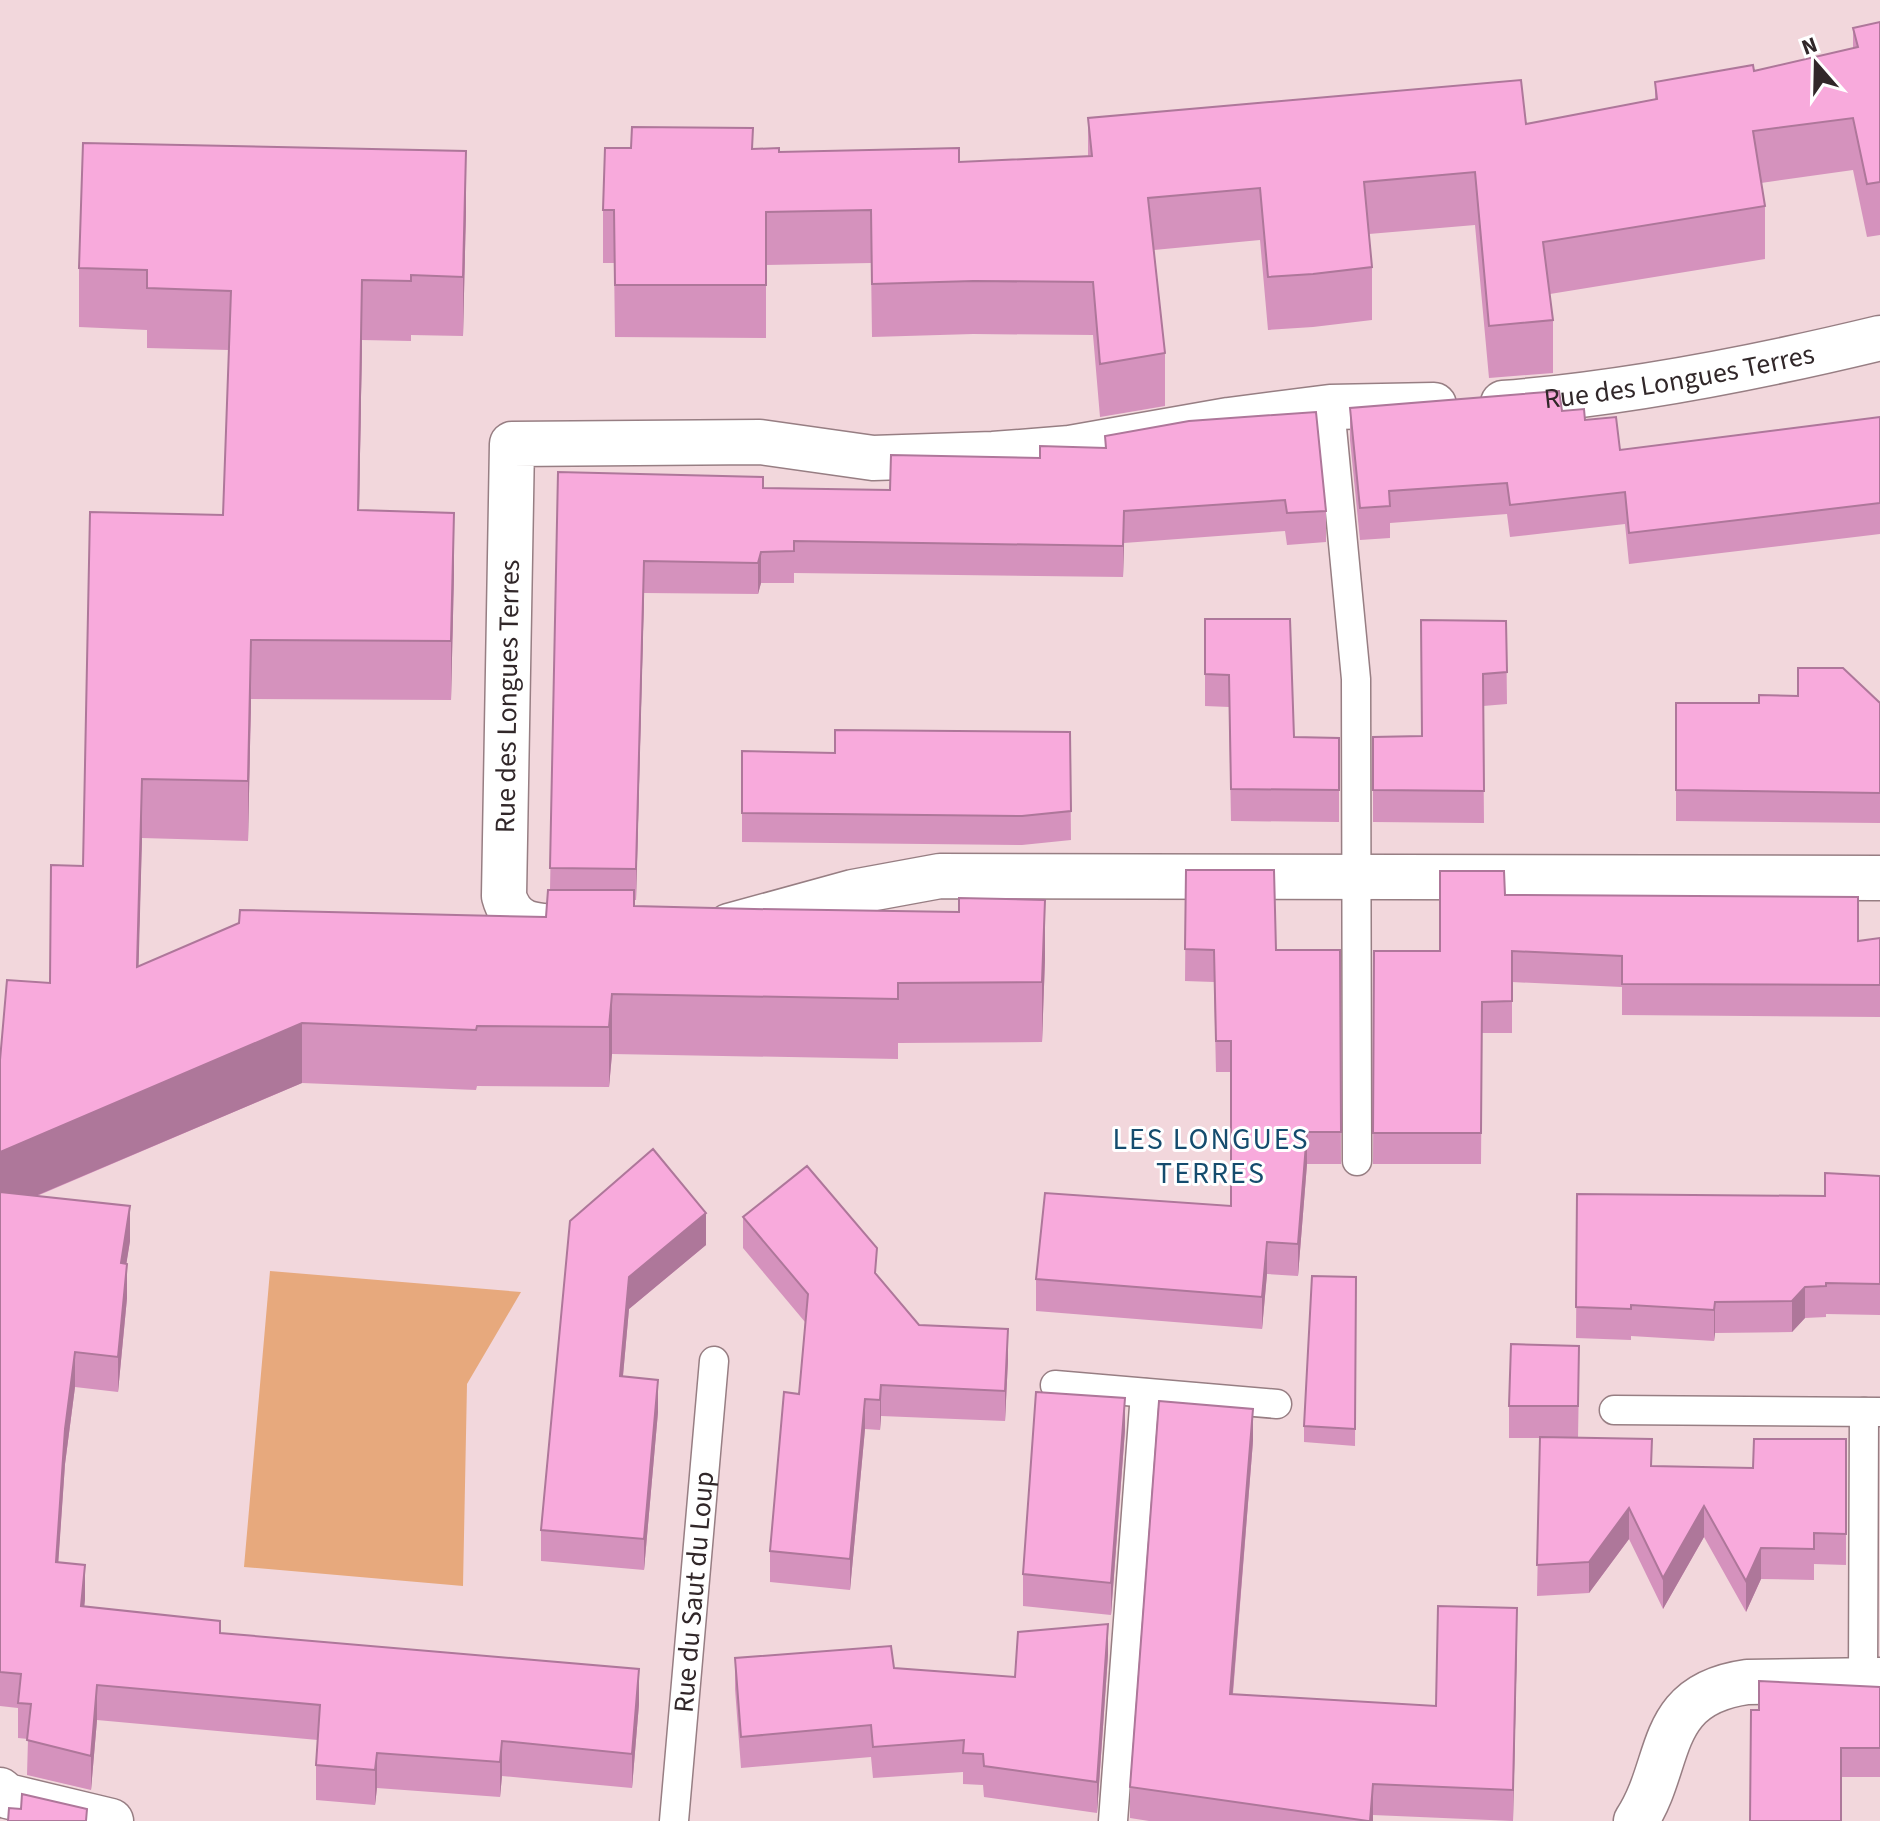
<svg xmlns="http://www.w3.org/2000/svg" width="1880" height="1821" font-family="'Source Sans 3',sans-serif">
<rect width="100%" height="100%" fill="#f2d7dc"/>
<path fill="#e7a97d" d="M 270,1271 L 521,1292 L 467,1384 L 463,1586 L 244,1567 Z"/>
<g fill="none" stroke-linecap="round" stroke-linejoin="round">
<g stroke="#977e83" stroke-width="31">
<g id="lane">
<path d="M 1330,407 L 1356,679 L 1357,1161"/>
<path d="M 1055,1385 L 1277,1404"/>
<path d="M 1614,1410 L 1880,1412"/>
<path d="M 1863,1680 L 1864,1412"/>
<path id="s1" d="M 674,1821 L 714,1361"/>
<path d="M 1113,1821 L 1145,1393"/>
</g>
</g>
<g stroke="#977e83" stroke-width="47">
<g id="street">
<path id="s2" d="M 1503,403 C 1630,393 1756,368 1880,338"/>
<path d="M 729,926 L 853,892 L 940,876 L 1880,878"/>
<path id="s3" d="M 572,927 C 542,926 513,930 504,896 L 512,444 L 760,442 L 873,458 L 993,454 L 1070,448 L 1229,420 L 1330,407 L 1434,405"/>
<path d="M 0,1790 L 7,1796 L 111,1821"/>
<path d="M 1636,1821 C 1674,1763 1654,1695 1747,1682 L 1880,1680"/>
</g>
</g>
<use href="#lane" stroke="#fff" stroke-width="28"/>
<use href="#street" stroke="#fff" stroke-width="44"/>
</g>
<path fill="#d592bd" d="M 1880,22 L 1880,235 L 1867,237 L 1853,170 L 1761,183 L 1765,206 L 1765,259 L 1550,294 L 1553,320 L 1553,373 L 1489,378 L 1475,225 L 1369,234 L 1372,267 L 1372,320 L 1313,327 L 1268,330 L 1260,240 L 1154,250 L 1165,353 L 1165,406 L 1100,417 L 1093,335 L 973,334 L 872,337 L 871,263 L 766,265 L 766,338 L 615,337 L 614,263 L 603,263 L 603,210 L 753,149 L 779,152 L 959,162 L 1088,156 L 1088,118 L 1526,124 L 1655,99 L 1655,82 L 1754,71 L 1853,48 L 1853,28 Z
M 466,210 L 463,336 L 411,335 L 411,341 L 362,340 L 359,511 L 454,573 L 451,700 L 251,699 L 248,841 L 142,838 L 138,966 L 546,917 L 550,890 L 558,472 L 763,488 L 890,490 L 1040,458 L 1105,448 L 1105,436 L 1326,511 L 1326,542 L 1287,545 L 1285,531 L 1124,543 L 1123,577 L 794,573 L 794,583 L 761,583 L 758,594 L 644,593 L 636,900 L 634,900 L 634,906 L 1045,959 L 1042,1042 L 898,1043 L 898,1059 L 612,1054 L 609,1087 L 477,1086 L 476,1090 L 302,1083 L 37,1196 L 130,1241 L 126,1264 L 127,1298 L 118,1392 L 75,1387 L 65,1464 L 58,1562 L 85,1599 L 84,1606 L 220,1633 L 639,1704 L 632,1788 L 502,1776 L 500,1797 L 377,1788 L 375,1805 L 316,1800 L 316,1765 L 318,1740 L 97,1720 L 91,1790 L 27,1775 L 28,1739 L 18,1738 L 18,1708 L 0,1706 L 0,1060 L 50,983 L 83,866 L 223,515 L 229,350 L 147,348 L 147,330 L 79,327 L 79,268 Z
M 1350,408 L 1562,411 L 1585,420 L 1620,450 L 1880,417 L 1880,534 L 1629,564 L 1625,524 L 1510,537 L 1507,514 L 1390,523 L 1390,538 L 1360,540 L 1350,440 Z
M 1205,619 L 1294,737 L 1339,738 L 1339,822 L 1231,821 L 1229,707 L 1205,706 Z
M 1506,621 L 1507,704 L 1483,706 L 1484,823 L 1373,822 L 1373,737 L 1422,736 Z
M 1676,703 L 1880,703 L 1880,823 L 1676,821 Z
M 1070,732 L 1071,840 L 1022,845 L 742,842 L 742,751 L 835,753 Z
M 1186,870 L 1276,950 L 1340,950 L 1341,1164 L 1307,1164 L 1298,1276 L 1267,1274 L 1262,1329 L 1036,1311 L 1036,1279 L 1231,1206 L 1231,1072 L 1216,1072 L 1214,982 L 1185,981 Z
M 1505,895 L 1858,941 L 1880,938 L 1880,1017 L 1622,1015 L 1622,987 L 1512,982 L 1512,1033 L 1482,1033 L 1481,1164 L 1373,1164 L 1374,951 L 1440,951 Z
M 653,1149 L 706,1245 L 629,1309 L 623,1376 L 658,1412 L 644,1570 L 541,1561 L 541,1530 Z
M 1880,1176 L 1880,1315 L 1826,1314 L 1826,1317 L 1805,1318 L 1792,1332 L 1715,1333 L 1714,1341 L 1631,1336 L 1631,1340 L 1576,1338 L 1577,1194 L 1825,1196 Z
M 743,1217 L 877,1275 L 919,1325 L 1008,1360 L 1005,1421 L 881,1416 L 880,1430 L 865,1429 L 850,1590 L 770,1582 L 770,1551 L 799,1394 L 805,1322 L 743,1248 Z
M 1356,1277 L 1355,1446 L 1304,1442 L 1304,1426 Z
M 1579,1378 L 1578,1438 L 1652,1466 L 1753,1468 L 1846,1439 L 1846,1565 L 1814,1564 L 1814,1580 L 1761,1579 L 1746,1612 L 1704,1537 L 1663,1609 L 1629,1539 L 1589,1593 L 1537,1596 L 1540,1438 L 1509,1438 L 1509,1406 Z
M 1125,1430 L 1111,1615 L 1023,1606 L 1023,1574 Z
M 1253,1441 L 1233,1694 L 1436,1706 L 1517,1639 L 1513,1821 L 1373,1815 L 1373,1821 L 1149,1821 L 1130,1818 L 1130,1787 Z
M 1108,1655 L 1097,1813 L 984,1797 L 983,1785 L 963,1784 L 963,1772 L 873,1778 L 871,1757 L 741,1768 L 735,1689 L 735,1658 L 1015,1677 Z
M 1880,1687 L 1880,1777 L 1841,1777 L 1759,1710 Z"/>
<path fill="#ae779a" d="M 466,151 L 466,210 L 463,336 L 463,277 Z
M 362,280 L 362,340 L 358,570 L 358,510 Z
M 1124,511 L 1124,543 L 1123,577 L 1123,546 Z
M 454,513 L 454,573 L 451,700 L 451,641 Z
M 761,552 L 761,583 L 758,594 L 758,563 Z
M 644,561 L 644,593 L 636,900 L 636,869 Z
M 251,640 L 251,699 L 248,841 L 248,781 Z
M 142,779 L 142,838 L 137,1027 L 137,967 Z
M 1045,900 L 1045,959 L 1042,1042 L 1042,982 Z
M 612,994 L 612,1054 L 609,1087 L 609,1027 Z
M 302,1023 L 302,1083 L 0,1211 L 0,1152 Z
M 1307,1132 L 1307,1164 L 1298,1276 L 1298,1244 Z
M 130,1206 L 130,1241 L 121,1298 L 121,1263 Z
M 706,1213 L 706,1245 L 629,1309 L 620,1408 L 620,1376 L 629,1277 Z
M 1267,1242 L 1267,1274 L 1262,1329 L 1262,1297 Z
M 127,1264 L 127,1298 L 118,1392 L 118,1357 Z
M 1805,1287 L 1805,1318 L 1792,1332 L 1792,1301 Z
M 1715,1302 L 1715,1333 L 1714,1341 L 1714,1310 Z
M 1008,1329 L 1008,1360 L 1005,1421 L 1005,1391 Z
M 75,1352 L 75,1387 L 65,1464 L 56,1597 L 56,1562 L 65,1429 Z
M 658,1380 L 658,1412 L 644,1570 L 644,1539 Z
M 881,1385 L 881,1416 L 880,1430 L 880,1400 Z
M 1125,1398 L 1125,1430 L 1111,1615 L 1111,1583 Z
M 865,1399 L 865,1429 L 850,1590 L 850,1559 Z
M 1253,1409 L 1253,1441 L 1230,1726 L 1230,1694 Z
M 1704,1506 L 1704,1537 L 1663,1609 L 1663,1578 Z
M 1629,1508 L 1629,1539 L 1589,1593 L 1589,1562 Z
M 1761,1548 L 1761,1579 L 1746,1612 L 1746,1581 Z
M 85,1565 L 85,1599 L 81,1640 L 81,1606 Z
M 1517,1608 L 1517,1639 L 1513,1821 L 1513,1790 Z
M 1108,1624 L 1108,1655 L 1097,1813 L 1097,1782 Z
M 639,1669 L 639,1704 L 632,1788 L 632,1754 Z
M 97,1685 L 97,1720 L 91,1790 L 91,1756 Z
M 502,1741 L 502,1776 L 500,1797 L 500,1762 Z
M 377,1753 L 377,1788 L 375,1805 L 375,1770 Z
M 1373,1784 L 1373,1821 L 1370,1821 Z"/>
<path fill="#f8aadc" stroke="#ae779a" stroke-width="2" d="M 1880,22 L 1880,182 L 1867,184 L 1853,118 L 1753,131 L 1765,206 L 1543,242 L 1553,320 L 1489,326 L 1475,172 L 1364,182 L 1372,267 L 1313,274 L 1268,277 L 1260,188 L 1148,198 L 1165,353 L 1100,364 L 1093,282 L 973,281 L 872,284 L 871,210 L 766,212 L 766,285 L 615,285 L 614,210 L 603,210 L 605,148 L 631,148 L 632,127 L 753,128 L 752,149 L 779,148 L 779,152 L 959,148 L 959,162 L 1092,156 L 1088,118 L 1521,80 L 1526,124 L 1657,99 L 1655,82 L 1753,65 L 1754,71 L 1858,47 L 1853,28 Z
M 83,143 L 466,151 L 463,277 L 411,275 L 411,281 L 362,280 L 358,510 L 454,513 L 451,641 L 251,640 L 248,781 L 142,779 L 137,967 L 239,923 L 240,910 L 546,917 L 548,890 L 634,890 L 634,906 L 754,909 L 959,912 L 959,898 L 1045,900 L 1042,982 L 898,983 L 898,999 L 612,994 L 609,1027 L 477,1026 L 476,1030 L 302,1023 L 0,1152 L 0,1060 L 7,980 L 50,983 L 51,865 L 83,866 L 90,512 L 223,515 L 231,291 L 147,288 L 147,270 L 79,268 Z
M 1559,391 L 1562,411 L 1584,409 L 1585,420 L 1616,417 L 1620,450 L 1880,417 L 1880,503 L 1629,533 L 1625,492 L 1510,505 L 1507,483 L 1389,491 L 1390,506 L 1360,508 L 1350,408 Z
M 1316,412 L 1326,511 L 1287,513 L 1285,500 L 1124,511 L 1123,546 L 794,541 L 794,551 L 761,552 L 758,563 L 644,561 L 636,869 L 550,868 L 558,472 L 763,477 L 763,488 L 890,490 L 891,455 L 1040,458 L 1040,446 L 1106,448 L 1105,436 L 1189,421 Z
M 1205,619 L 1290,619 L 1294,737 L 1339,738 L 1339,790 L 1231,789 L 1229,675 L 1205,674 Z
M 1421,620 L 1506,621 L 1507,672 L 1483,674 L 1484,791 L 1373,790 L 1373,737 L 1422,736 Z
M 1798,668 L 1843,668 L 1880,703 L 1880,793 L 1676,790 L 1676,703 L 1759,703 L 1759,695 L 1798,696 Z
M 835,730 L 1070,732 L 1071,811 L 1022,816 L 742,813 L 742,751 L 835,753 Z
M 1186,870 L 1274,870 L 1276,950 L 1340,950 L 1341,1132 L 1307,1132 L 1298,1244 L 1267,1242 L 1262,1297 L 1036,1279 L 1045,1193 L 1231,1206 L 1231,1041 L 1216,1041 L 1214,950 L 1185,949 Z
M 1440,871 L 1504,871 L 1505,895 L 1858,897 L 1858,941 L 1880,938 L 1880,985 L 1622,984 L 1622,956 L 1512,951 L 1512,1001 L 1482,1002 L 1481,1133 L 1373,1133 L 1374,951 L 1440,951 Z
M 653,1149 L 706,1213 L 629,1277 L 620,1376 L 658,1380 L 644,1539 L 541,1530 L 570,1221 Z
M 807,1166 L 877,1248 L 875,1273 L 919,1325 L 1008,1329 L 1005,1391 L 881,1385 L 880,1400 L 865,1399 L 850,1559 L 770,1551 L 784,1392 L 799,1394 L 808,1294 L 743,1217 Z
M 1825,1173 L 1880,1176 L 1880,1284 L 1826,1283 L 1826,1286 L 1805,1287 L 1792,1301 L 1715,1302 L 1714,1310 L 1631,1305 L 1631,1309 L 1576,1307 L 1577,1194 L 1825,1196 Z
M 0,1192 L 130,1206 L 121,1263 L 127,1264 L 118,1357 L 75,1352 L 65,1429 L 56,1562 L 85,1565 L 81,1606 L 220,1621 L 220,1633 L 639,1669 L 632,1754 L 502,1741 L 500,1762 L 377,1753 L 375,1770 L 316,1765 L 320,1705 L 97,1685 L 91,1756 L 27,1740 L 31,1704 L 18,1703 L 21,1674 L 0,1672 Z
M 1312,1276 L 1356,1277 L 1355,1429 L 1304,1426 Z
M 1511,1344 L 1579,1346 L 1578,1406 L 1509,1406 Z
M 1036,1392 L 1125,1398 L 1111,1583 L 1023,1574 Z
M 1159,1401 L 1253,1409 L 1230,1694 L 1436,1706 L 1438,1606 L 1517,1608 L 1513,1790 L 1373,1784 L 1370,1821 L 1368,1821 L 1130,1787 Z
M 1540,1437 L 1652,1439 L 1651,1466 L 1753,1468 L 1754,1439 L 1846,1439 L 1846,1534 L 1814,1533 L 1814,1549 L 1761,1548 L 1746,1581 L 1704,1506 L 1663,1578 L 1629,1508 L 1589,1562 L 1537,1565 Z
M 1108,1624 L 1097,1782 L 984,1766 L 983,1754 L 963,1753 L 964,1740 L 873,1747 L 871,1725 L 741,1737 L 735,1658 L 891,1646 L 894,1668 L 1015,1677 L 1018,1632 Z
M 1759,1681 L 1880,1687 L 1880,1748 L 1841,1748 L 1841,1821 L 1750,1821 L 1751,1710 L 1759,1710 Z
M 22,1794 L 87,1809 L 86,1821 L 8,1821 L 9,1808 L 21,1809 Z"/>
<g text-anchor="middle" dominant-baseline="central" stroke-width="6" stroke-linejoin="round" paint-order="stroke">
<g font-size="28" fill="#312729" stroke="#fff">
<text stroke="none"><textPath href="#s2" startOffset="178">Rue des Longues Terres</textPath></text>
<text stroke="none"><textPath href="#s3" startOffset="282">Rue des Longues Terres</textPath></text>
<text stroke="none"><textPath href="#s1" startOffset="230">Rue du Saut du Loup</textPath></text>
</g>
<g font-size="30" letter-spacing="2" fill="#154c6e" stroke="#fff">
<text x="1211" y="1139">LES LONGUES<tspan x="1211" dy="34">TERRES</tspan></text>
</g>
</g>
<g transform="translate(1816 64) rotate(340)" stroke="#ffffff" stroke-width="6" paint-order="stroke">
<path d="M0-6L14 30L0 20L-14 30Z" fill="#312729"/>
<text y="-12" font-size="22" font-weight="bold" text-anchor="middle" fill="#312729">N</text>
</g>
</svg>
